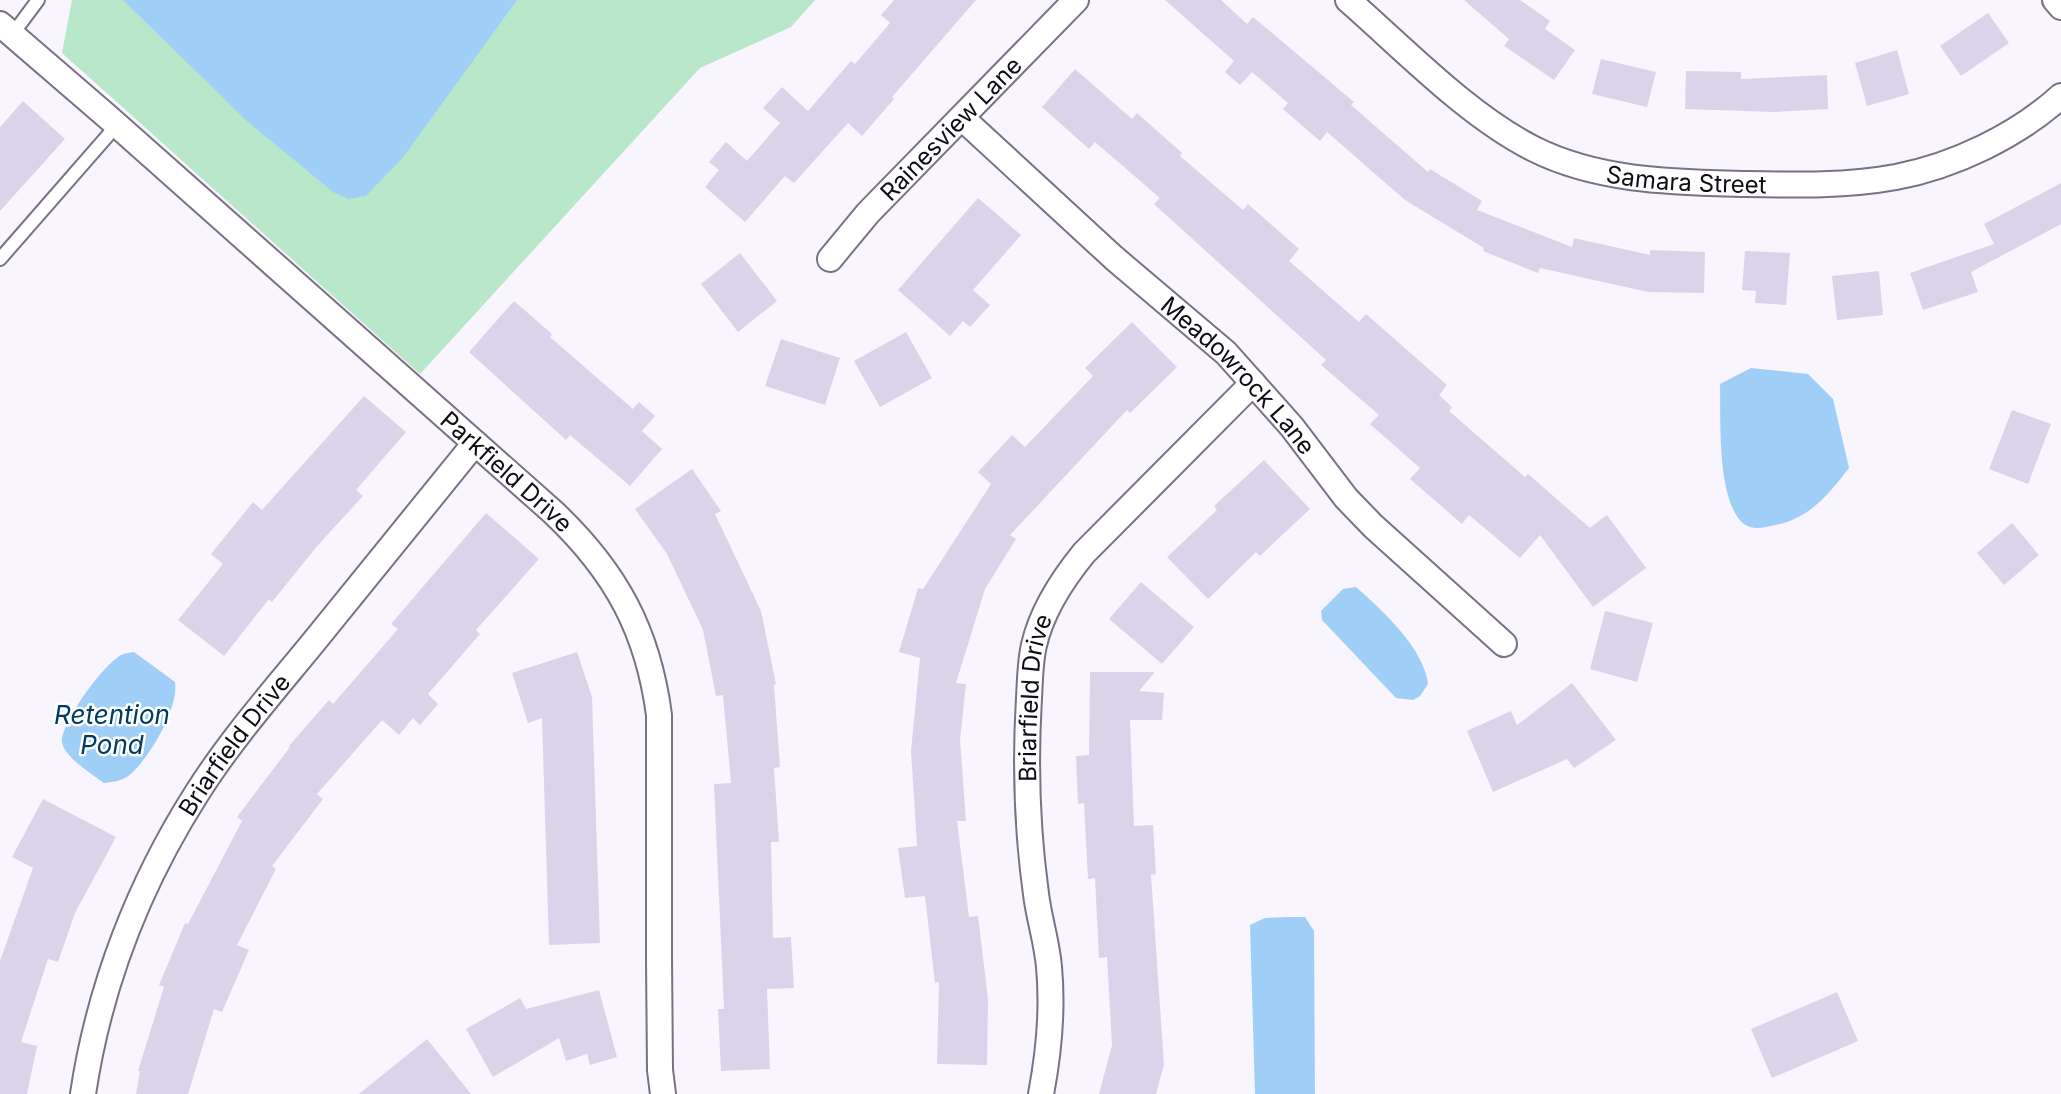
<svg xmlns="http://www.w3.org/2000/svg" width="2061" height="1094" font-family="Inter,sans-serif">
<rect width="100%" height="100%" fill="#f8f5fe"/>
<path fill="#b9e7c9" d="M 72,0 L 815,0 L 791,27 L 700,68 L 420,374 L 62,53 Z"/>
<path fill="#9fcff6" d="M 123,0 L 517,0 L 404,156 L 366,196 L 348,199 L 333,192 L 247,121 Z
M 1751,368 L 1808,374 L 1833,399 L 1849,468 C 1829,494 1809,519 1775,525 C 1765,527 1753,531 1744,524 C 1716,502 1721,417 1720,384 Z
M 1356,587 C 1382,610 1424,648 1428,684 L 1420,696 L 1413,700 L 1396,698 L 1322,620 L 1321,611 L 1343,589 Z
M 134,652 L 175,682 C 179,707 152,753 134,771 C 126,780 115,782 104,783 C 93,775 63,756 62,742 C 61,722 105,662 123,654 C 126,653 130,653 134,652 Z
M 1288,917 L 1305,917 L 1314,931 L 1315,1094 L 1255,1094 L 1250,925 L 1265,918 Z"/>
<path fill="#dbd3e9" d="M 894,0 L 976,0 L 892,97 L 894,99 L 862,136 L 848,123 L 794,183 L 785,176 L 745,222 L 705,187 L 719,170 L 709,162 L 726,142 L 747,161 L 780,123 L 763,108 L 782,87 L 808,111 L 851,61 L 855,64 L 890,23 L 881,15 Z
M 1165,0 L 1221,0 L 1247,24 L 1253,17 L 1354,102 L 1351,105 L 1428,172 L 1430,169 L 1482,201 L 1477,210 L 1572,247 L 1574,238 L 1650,255 L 1650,250 L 1705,252 L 1704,293 L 1648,292 L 1540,268 L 1538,273 L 1483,251 L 1484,248 L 1405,200 L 1327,132 L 1320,141 L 1283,109 L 1288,103 L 1252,72 L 1240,85 L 1225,72 L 1234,61 Z
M 1464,0 L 1520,0 L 1550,21 L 1545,29 L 1575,50 L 1554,80 L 1504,46 L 1509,39 Z
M 1988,13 L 2009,43 L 1961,76 L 1940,46 Z
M 1897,50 L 1909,94 L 1867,106 L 1855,63 Z
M 1601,59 L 1656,72 L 1647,107 L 1592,94 Z
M 1075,69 L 1132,119 L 1137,113 L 1182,153 L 1180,156 L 1243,210 L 1248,204 L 1299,249 L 1289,261 L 1359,322 L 1366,314 L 1447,385 L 1439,395 L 1452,407 L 1449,411 L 1525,477 L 1528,474 L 1590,528 L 1607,515 L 1646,568 L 1593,607 L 1540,535 L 1520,558 L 1469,515 L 1462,524 L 1410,479 L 1420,468 L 1370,424 L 1379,415 L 1321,365 L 1326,360 L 1154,204 L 1160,198 L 1095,142 L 1089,149 L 1042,107 Z
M 1686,71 L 1741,72 L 1741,79 L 1827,75 L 1828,109 L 1774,112 L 1685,109 Z
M 23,101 L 65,139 L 0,211 L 0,127 Z
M 2061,183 L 2061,224 L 1971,272 L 1978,292 L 1923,310 L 1910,273 L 1994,244 L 1984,224 Z
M 978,198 L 1021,235 L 973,290 L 990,305 L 970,327 L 963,321 L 950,336 L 898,290 Z
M 1745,251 L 1790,253 L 1786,305 L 1755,303 L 1756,291 L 1742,290 Z
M 740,253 L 777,301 L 738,332 L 701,284 Z
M 1879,271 L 1883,315 L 1837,320 L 1832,276 Z
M 514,301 L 552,334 L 550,337 L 633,409 L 639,402 L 655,416 L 642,431 L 662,449 L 630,486 L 570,435 L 566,440 L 469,352 Z
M 1132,322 L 1177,367 L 1130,413 L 1127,410 L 1010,535 L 1016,539 L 985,589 L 956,683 L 966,684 L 960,740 L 966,821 L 957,821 L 969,917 L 978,916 L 988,999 L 987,1065 L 937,1064 L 939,982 L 935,983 L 925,896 L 905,898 L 898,848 L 917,846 L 911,751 L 920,658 L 899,652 L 918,588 L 923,589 L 991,484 L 978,472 L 1012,435 L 1025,447 L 1093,376 L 1085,368 Z
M 906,332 L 932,378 L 880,407 L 854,361 Z
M 781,339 L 840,358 L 825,405 L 765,386 Z
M 364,396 L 406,432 L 356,490 L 363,496 L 318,545 L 272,602 L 269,599 L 224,656 L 178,620 L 223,564 L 211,554 L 253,502 L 262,510 Z
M 2012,410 L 2051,424 L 2028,484 L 1989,469 Z
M 1264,460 L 1310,509 L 1260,556 L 1256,552 L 1208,599 L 1167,557 L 1217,510 L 1214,506 Z
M 692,469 L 721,511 L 715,514 L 761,611 L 776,684 L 774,685 L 780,767 L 774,768 L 779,842 L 771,842 L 773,938 L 791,937 L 794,988 L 767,989 L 770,1069 L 721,1071 L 718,1009 L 724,1009 L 714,784 L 731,783 L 723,695 L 716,696 L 703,630 L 667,554 L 635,509 Z
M 486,513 L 539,559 L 476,630 L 480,634 L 428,694 L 438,704 L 420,725 L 413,718 L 399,735 L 382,720 L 317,794 L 323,799 L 272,866 L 276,869 L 237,945 L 249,950 L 222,1012 L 214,1009 L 188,1094 L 136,1094 L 140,1071 L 138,1071 L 164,987 L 159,985 L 185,923 L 188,924 L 242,821 L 237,817 L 290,747 L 289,746 L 329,700 L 333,704 L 398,629 L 391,624 Z
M 2012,523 L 2039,555 L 2004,585 L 1977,553 Z
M 1141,582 L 1194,627 L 1162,664 L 1109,619 Z
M 1605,611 L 1653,623 L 1637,682 L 1590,669 Z
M 577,652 L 592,697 L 600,943 L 549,945 L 542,718 L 528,723 L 512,673 Z
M 1090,672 L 1155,672 L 1139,691 L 1164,693 L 1162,720 L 1130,720 L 1134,826 L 1153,825 L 1156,874 L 1151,875 L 1164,1065 L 1156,1094 L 1099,1094 L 1112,1045 L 1107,957 L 1099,958 L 1095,878 L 1088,879 L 1084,803 L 1078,804 L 1076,756 L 1089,755 Z
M 1572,683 L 1616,740 L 1574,768 L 1567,759 L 1493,792 L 1467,731 L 1511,711 L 1517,725 Z
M 43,799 L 116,837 L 75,913 L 58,962 L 48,959 L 21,1042 L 37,1046 L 27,1094 L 0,1094 L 0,961 L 33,868 L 12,857 Z
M 599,990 L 617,1057 L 590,1065 L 587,1054 L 566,1061 L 559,1038 L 493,1077 L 466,1029 L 520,998 L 526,1009 Z
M 1837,992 L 1858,1041 L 1772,1078 L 1751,1029 Z
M 427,1039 L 471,1094 L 359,1094 Z"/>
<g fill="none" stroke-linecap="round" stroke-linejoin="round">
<g stroke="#797185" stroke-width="16">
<path id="lane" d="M 12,35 L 38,0
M 0,259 L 117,125"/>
</g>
<g stroke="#797185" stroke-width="28">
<g id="street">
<path id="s1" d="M 1348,0 C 1404,49 1468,116 1534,149 C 1600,182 1676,182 1747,184 C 1797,185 1847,186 1896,177 C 1954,166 2017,136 2061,96"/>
<path d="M 2055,0 L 2061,7"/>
<path id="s2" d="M 0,24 L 109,118 L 554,513 C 616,572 648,631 659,715 L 659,959 L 660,1070 L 663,1094"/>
<path id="s3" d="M 962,118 L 1114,258 L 1226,353 L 1292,427 L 1346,498 L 1373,526 L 1504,644"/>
<path id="s4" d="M 830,259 L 868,213 L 1076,0"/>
<path id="s5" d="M 83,1094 C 99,987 139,884 197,793 C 233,736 279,685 321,633 C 372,570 424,506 475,443"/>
<path id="s6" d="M 1041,1094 C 1049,1052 1053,1010 1049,967 C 1047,942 1039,919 1036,894 C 1027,829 1025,764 1029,698 C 1030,681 1030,662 1034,645 C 1042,610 1062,580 1084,553 L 1253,383"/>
</g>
</g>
<use href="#lane" stroke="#fff" stroke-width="12"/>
<use href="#street" stroke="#fff" stroke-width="24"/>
</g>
<g text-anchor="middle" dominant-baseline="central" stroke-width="5" stroke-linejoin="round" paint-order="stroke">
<g font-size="24" fill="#0f0c13" stroke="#fff">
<text stroke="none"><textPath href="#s4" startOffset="178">Rainesview Lane</textPath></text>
<text stroke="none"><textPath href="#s1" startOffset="396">Samara Street</textPath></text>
<text stroke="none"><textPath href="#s3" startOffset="378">Meadowrock Lane</textPath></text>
<text stroke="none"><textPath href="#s2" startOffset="676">Parkfield Drive</textPath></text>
<text stroke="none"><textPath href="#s6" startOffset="399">Briarfield Drive</textPath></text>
<text stroke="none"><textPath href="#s5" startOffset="385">Briarfield Drive</textPath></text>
</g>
<g font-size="26" font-style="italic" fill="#003c60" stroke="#fff">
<text x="112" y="714">Retention<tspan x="112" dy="30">Pond</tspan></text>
</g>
</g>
</svg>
